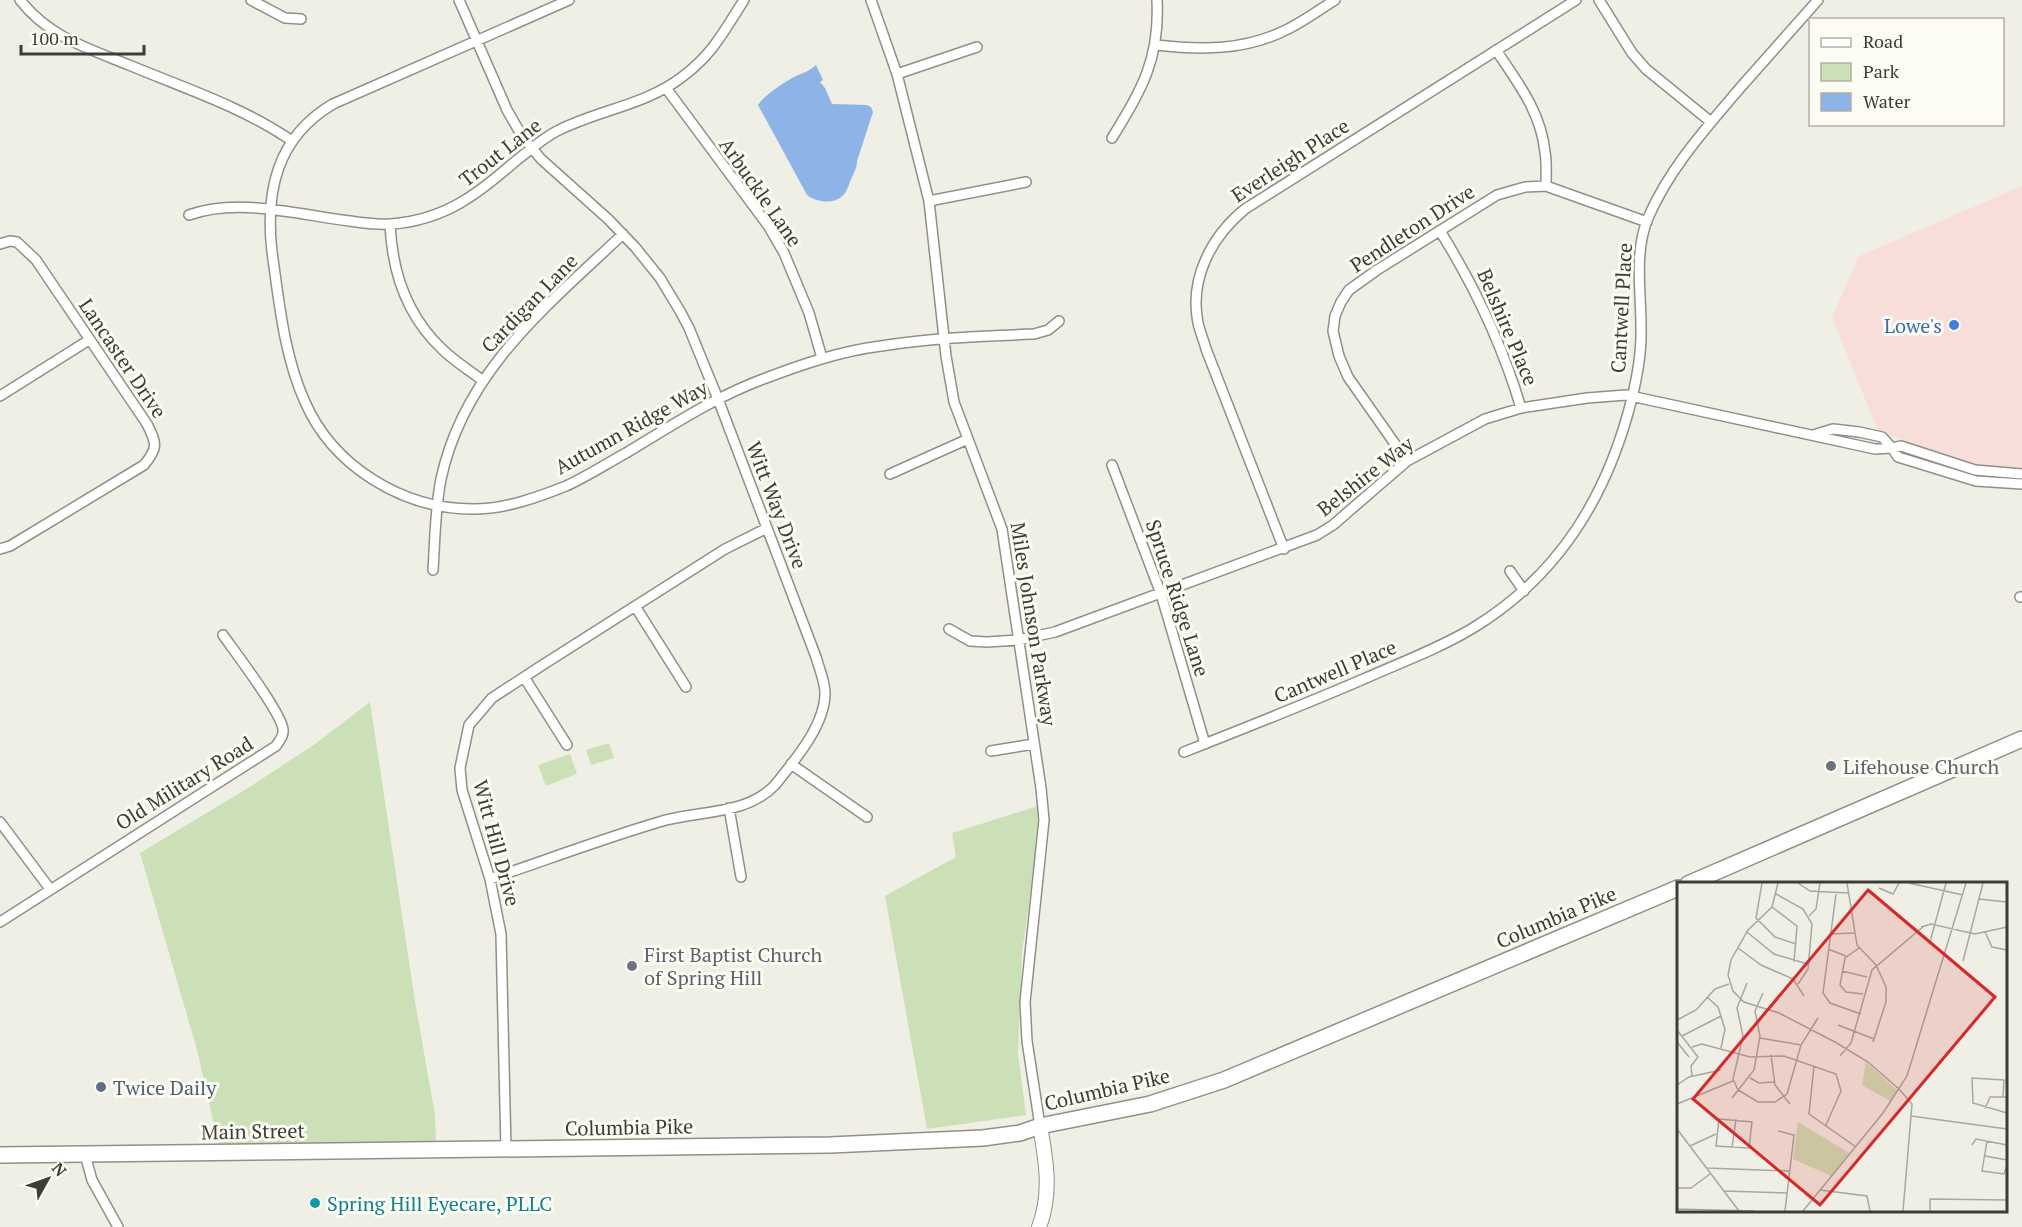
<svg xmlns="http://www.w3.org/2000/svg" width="2022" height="1227" font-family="'PT Serif',serif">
<rect width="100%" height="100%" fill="#f0efe6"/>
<path fill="#f8ded8" d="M 2022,186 L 2022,468 L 1976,466 L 1878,431 L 1832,317 L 1859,256 Z"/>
<path fill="#cce0b8" d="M 370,702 L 415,1001 L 435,1115 L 436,1143 L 219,1147 L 197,1050 L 140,853 L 248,788 L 315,744 Z
M 609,743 L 614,758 L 591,765 L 586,750 Z
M 570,754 L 577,774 L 546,786 L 538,765 Z
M 1038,806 L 1039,831 L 1022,953 L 1018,1053 L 1026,1115 L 927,1129 L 885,896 L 956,857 L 952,833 Z"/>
<path fill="#8eb3e6" d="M 816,65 L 823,80 L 820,82 L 825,88 L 832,104 L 867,105 L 871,107 L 873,112 L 857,161 C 857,167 855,170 853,175 C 850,180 849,187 845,193 C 837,205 817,203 807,195 L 758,105 C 763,96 786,81 796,76 C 803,73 810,71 816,65 Z"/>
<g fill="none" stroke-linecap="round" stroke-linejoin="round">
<g stroke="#918f87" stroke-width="12">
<path id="street" d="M 20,0 C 49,37 87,48 129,65 C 184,88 243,107 292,141
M 251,0 L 285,18 L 301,19
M 459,0 L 507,110 L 522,136 L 541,159 L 608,219 L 635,247 L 660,278 L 680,311 L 689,328 L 718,399 L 816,657 C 819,668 825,681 825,693 C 825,726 794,761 775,785 C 746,816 697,810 659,822 C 602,839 546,860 490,879
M 569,0 L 333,104 C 277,137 265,191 272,252 C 279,301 284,356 305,402 C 333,466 402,509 473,509 C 505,509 536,498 566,486 C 586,477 606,464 626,453 C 671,426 716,396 766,378 C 803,364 841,351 881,346 C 932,338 983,336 1034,334 L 1048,330 L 1059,321
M 871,0 L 897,74 L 929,201 L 946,356 L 954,402 L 1002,529 L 1041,788 L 1044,820 L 1025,1002 L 1027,1041 L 1040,1126
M 1599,0 L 1632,53 L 1646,69 L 1711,122
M 1156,45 C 1201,50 1245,51 1288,29 C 1304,21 1319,10 1335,0
M 1496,50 C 1518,83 1541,112 1545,152 C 1547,163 1546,175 1546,186
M 897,74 L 977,47
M 666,88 L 769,227 L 784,253 L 809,313 L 822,358
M 1112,138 C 1142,89 1160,59 1157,0
M 929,201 L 1026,182
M 189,215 C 238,197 299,215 350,221 C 363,223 377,225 391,224 C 446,220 477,194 517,160 C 530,150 543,138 557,131 C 598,110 646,105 682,77 C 713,54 724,31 744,0
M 390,224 C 392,271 407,316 442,349 C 454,361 469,370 482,380
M 1440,231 C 1475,287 1502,344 1521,408
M 0,244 L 10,241 L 17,242 L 36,260 L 147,424 C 157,444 158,448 144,465 L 10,546 L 0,549
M 0,396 L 89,340
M 1813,435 L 1833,429 L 1859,432 L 1882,437 L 1892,448 L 1901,446 L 1975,470 L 2022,474
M 1407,461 L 1348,377 L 1339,356 L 1333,331 L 1335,316 L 1341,302 L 1349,290 L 1377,270 L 1497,195 L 1525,187 L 1546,186 L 1647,222
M 1112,465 L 1161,594 L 1205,744
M 890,474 L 968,439
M 1284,549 L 1206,349 C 1204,341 1200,332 1198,323 C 1189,278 1212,236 1245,209 L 1576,0
M 433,570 C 435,540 435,509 441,479 C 464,371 547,306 623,234
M 1510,571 L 1524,591
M 2020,597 L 2022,597
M 635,606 L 686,687
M 949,629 L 970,641 L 987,642 L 1018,640 L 1055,632 L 1317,535 L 1333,525 L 1407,461 L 1485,419 L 1521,408 L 1587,398 L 1626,395 L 1875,449 L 1892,448 L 1898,457 L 1976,481 L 2022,484
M 524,677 L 567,745
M 991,751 L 1034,744
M 1184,752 C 1245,728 1306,704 1366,678 C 1402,662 1440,648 1473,628 C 1560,575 1608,495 1632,398 C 1637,377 1641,356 1641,335 C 1642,296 1633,254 1648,218 C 1669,169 1706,128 1740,88 C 1766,59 1792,29 1818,0
M 791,764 L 867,817
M 729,808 L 741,877
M 0,822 L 50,889
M 0,922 L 276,746 C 279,741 284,736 283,730 C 283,715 235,652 223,635
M 506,1150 L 501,934 L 490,879 L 462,790 L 460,768 L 469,725 L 492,698 L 541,666 L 725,549 L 767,528
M 85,1155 L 92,1180 L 118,1227"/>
</g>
<g stroke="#918f87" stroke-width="16">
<path id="secondary" d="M 1039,1227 C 1052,1193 1046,1160 1040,1126"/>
</g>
<g stroke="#918f87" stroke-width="18">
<path id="primary" d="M 1688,884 L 2022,739
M 0,1155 L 830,1145 L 983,1138 L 1020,1133 L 1040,1126 L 1150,1104 L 1224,1080 L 1678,888"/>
</g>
<use href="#street" stroke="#fff" stroke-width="9"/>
<use href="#secondary" stroke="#fff" stroke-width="14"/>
<use href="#primary" stroke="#fff" stroke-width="15"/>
</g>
<circle fill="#3f7fe0" stroke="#fdfcf3" stroke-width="2" cx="1954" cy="325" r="6"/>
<g fill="#6b7280" stroke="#fdfcf3" stroke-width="2">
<circle cx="1831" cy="766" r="6"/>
<circle cx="632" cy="966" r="6"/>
</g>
<circle fill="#5c6f8a" stroke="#fdfcf3" stroke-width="2" cx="101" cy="1087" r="6"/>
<circle fill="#0f9aa8" stroke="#fdfcf3" stroke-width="2" cx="315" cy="1203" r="6"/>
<g text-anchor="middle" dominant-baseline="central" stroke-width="6" stroke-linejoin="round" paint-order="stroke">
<g font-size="20" fill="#3c3c38" stroke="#fdfcf3">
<text transform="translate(500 152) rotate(-38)">Trout Lane</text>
<text transform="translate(1290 160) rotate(-33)">Everleigh Place</text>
<text transform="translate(761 192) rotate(55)">Arbuckle Lane</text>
<text transform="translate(1412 228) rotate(-33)">Pendleton Drive</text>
<text transform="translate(529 303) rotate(-46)">Cardigan Lane</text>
<text transform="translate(1621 308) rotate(-87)">Cantwell Place</text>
<text transform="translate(1508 327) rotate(67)">Belshire Place</text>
<text transform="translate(123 358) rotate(56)">Lancaster Drive</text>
<text transform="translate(631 427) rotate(-29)">Autumn Ridge Way</text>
<text transform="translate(1365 476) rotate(-38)">Belshire Way</text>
<text transform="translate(777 505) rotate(69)">Witt Way Drive</text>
<text transform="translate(1178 598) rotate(72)">Spruce Ridge Lane</text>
<text transform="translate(1034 624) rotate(81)">Miles Johnson Parkway</text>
<text transform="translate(1335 671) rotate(-23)">Cantwell Place</text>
<text transform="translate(184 783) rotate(-32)">Old Military Road</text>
<text transform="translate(497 843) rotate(75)">Witt Hill Drive</text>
<text transform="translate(1556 917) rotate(-23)">Columbia Pike</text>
<text transform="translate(1107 1089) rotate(-13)">Columbia Pike</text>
<text transform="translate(629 1127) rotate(-1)">Columbia Pike</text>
<text transform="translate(253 1131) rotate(-1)">Main Street</text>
</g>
<g font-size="20" fill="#366cbe" stroke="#fdfcf3" text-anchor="end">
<text x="1942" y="325">Lowe's</text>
</g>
<g font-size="20" fill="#5b616d" stroke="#fdfcf3" text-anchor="start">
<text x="1843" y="766">Lifehouse Church</text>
<text x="644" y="954">First Baptist Church<tspan x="644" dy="23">of Spring Hill</tspan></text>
</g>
<g font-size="20" fill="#4e5e75" stroke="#fdfcf3" text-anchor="start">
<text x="113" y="1087">Twice Daily</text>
</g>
<g font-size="20" fill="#0d838f" stroke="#fdfcf3" text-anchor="start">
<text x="327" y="1203">Spring Hill Eyecare, PLLC</text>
</g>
</g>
<g transform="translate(1677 882)">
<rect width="330" height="330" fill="#f0efe6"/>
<path d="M 189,180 L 220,208 L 213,219 L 185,203 ZM 121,240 L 172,271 L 154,294 L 116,277 Z" fill="#cce0b8"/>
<path fill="none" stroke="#a8a7a0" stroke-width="1.5" d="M 85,1 L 79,36 L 98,55 L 119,62M 101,1 L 95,25 L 71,48 L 54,78 L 51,93 L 56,109 L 67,120 L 102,131 L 158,160 L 191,180 L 222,207M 121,1 L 133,9 L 171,11M 170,1 L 180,63 L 199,83 L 209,105 L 209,120 L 196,160M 232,1 L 286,13M 202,6 L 216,12 L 222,1M 99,12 L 126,27 L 135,42 L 131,87 L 121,102M 159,12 L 146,111 L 153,121 L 184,132M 301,17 L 330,20M 95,25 L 120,44 L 117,80M 132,34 L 139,27 L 143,1M 244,45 L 254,42 L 298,52 L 330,45M 70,50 L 97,72 L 131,82M 308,50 L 315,65 L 330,68M 153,52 L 177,51M 253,60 L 269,1M 61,66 L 84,83 L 116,97 L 127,114M 182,66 L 168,76 L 163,103 L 169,110 L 186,112M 151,67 L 169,74M 286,79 L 306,1M 165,89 L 190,95M 70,101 L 60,126 L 66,154 L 56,197 L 61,208 L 81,220 L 98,220 L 110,212 L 124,163 L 141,136M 30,115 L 41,125 L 48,147 L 44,166M 0,138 L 19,128 L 38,107 L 52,102M 161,143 L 197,157M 0,148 L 21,175 L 14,184 L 15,194M 5,154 L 44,134M 83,156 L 124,163M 0,160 L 12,175M 15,165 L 25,162 L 73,175 L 107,174 L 159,192 L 164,209 L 149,243M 94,173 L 98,203 L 113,222M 163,174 L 174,161 L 195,88 L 247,44M 137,184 L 132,232 L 179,265M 73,196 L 82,201 L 97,200M 0,203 L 12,195 L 44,188M 222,207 L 235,222 L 226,329M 326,215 L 327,198 L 295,196 L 296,221 L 330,231M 55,216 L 77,188 L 83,154 L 78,129 L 86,111M 0,222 L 56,199M 308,227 L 313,215 L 330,215M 234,234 L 330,247M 42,237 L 75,240 L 72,266 L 39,264 ZM 0,247 L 62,329M 101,249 L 117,253 L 108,329M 310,259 L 305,289 L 327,292 L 330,283M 295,263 L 299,257 L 330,263M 13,264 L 39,252M 55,266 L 59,237M 308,274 L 330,278M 29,286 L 112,289M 0,306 L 14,306 L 33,292M 143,308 L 190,314 L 193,329M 47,309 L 110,311M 0,327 L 77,329M 126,329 L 206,231 L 230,194 L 289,1M 253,329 L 253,317 L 330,318"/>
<path fill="#d62828" fill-opacity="0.15" stroke="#d62828" stroke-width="3" d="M 191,8 L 318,115 L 143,323 L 16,217 Z"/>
<rect width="330" height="330" fill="none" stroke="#3c3c38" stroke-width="3"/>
</g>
<rect x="1809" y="18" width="195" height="108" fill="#fdfcf3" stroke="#b0afa8" stroke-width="1.5"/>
<rect x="1821" y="38" width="30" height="9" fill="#ffffff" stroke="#b0afa8" stroke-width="1.5"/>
<text x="1863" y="48" font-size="18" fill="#3c3c38">Road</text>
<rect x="1821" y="63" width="30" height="18" fill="#cce0b8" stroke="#b0afa8" stroke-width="1.5"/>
<text x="1863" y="78" font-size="18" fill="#3c3c38">Park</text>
<rect x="1821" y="93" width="30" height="18" fill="#8eb3e6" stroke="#b0afa8" stroke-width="1.5"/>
<text x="1863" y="108" font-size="18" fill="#3c3c38">Water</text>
<g transform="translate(48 1179) rotate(50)" stroke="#fdfcf3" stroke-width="4.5" paint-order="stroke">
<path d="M0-4.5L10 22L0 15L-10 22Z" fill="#3c3c38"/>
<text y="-9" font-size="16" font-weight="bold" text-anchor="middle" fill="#3c3c38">N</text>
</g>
<path d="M21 45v9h123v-9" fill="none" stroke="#3c3c38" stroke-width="3"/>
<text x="30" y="45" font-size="18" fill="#3c3c38" stroke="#fdfcf3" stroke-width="4.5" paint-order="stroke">100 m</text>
</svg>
